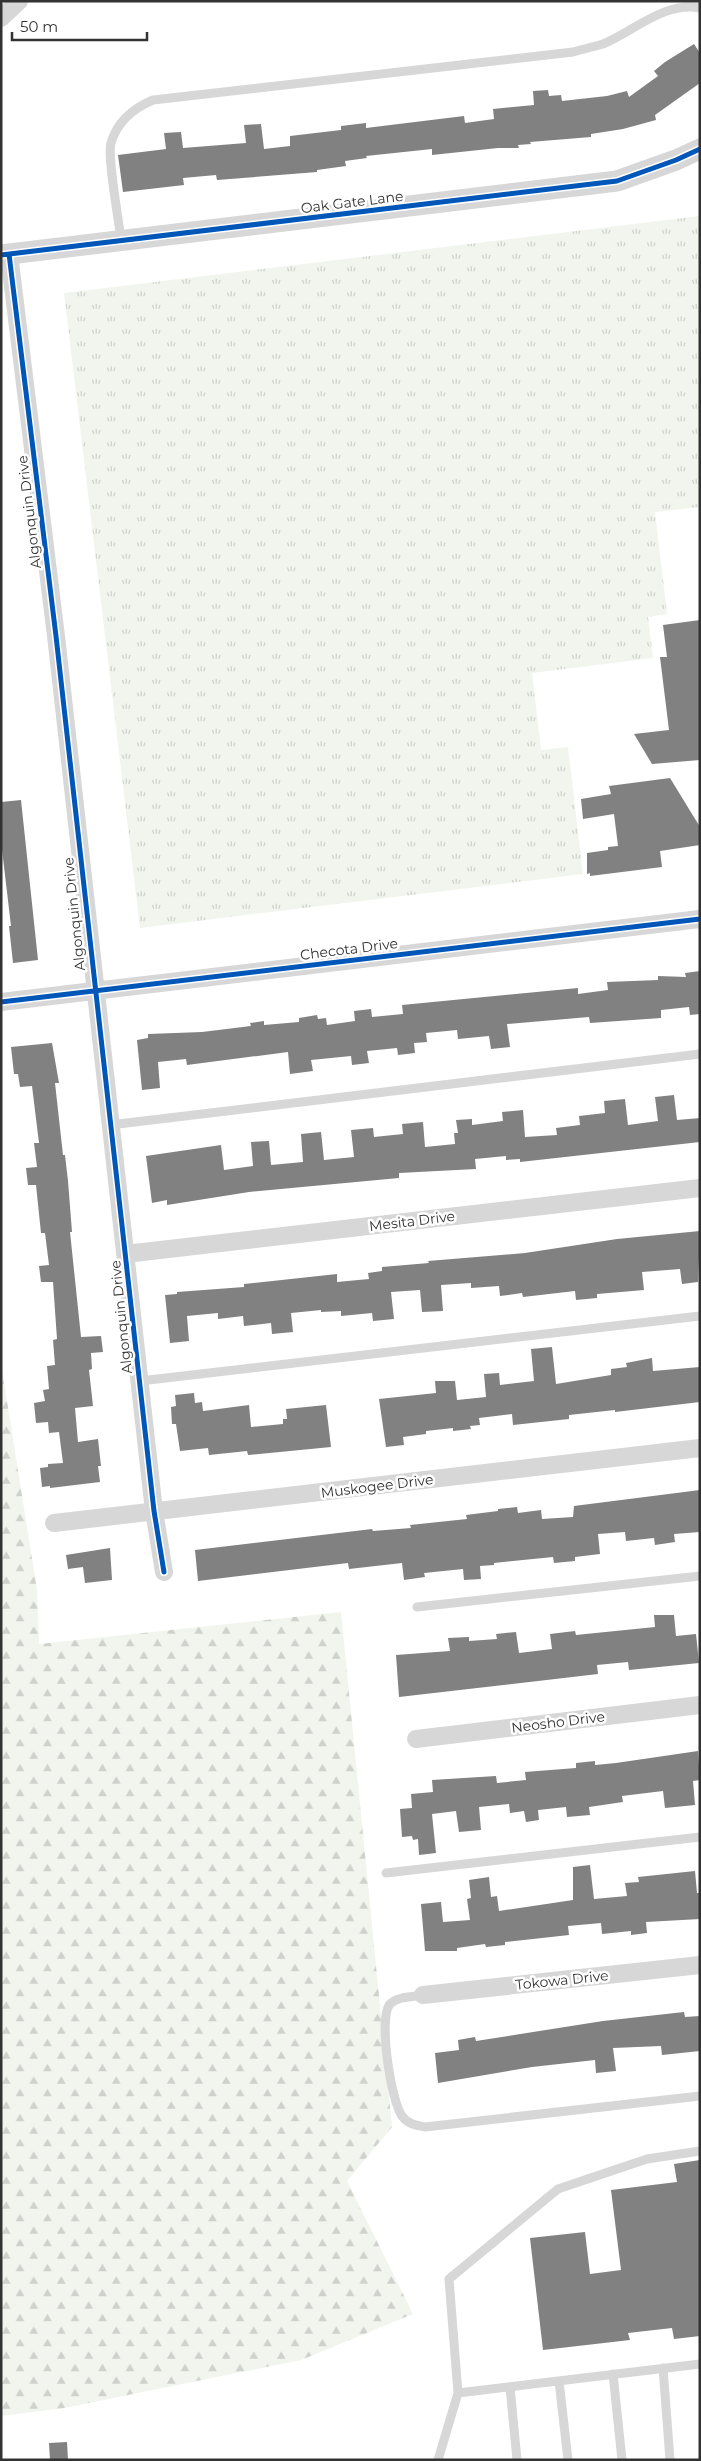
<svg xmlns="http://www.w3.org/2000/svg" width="701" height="2461" font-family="Montserrat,sans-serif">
<defs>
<pattern id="forest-firs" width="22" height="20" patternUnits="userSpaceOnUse" patternTransform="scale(1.25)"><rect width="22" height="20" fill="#f1f5ed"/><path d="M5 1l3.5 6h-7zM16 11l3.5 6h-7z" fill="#cfd2cc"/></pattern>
<pattern id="park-tufts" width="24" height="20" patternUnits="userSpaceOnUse" patternTransform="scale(1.25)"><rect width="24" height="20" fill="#f1f5ed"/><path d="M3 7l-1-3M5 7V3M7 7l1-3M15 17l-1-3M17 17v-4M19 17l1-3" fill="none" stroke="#cfd2cc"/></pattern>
</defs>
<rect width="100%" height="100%" fill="#fff"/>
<path fill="url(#forest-firs)" d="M 1,1363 L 37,1590 L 39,1644 L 341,1612 L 392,2127 L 347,2181 L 413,2314 L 301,2360 L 64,2408 L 1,2416 Z"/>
<path fill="url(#park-tufts)" d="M 700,216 L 700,507 L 655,512 L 667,614 L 648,617 L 653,658 L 532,673 L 541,750 L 568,747 L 583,874 L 140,928 L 64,293 Z"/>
<path fill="#818181" d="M 694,44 L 700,53 L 700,83 L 655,115 L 656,120 L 623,129 L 591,134 L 591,137 L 530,142 L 531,144 L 518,145 L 519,148 L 498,148 L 432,155 L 432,149 L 366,156 L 367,158 L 345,161 L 346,166 L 317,170 L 317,172 L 217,180 L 216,175 L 183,178 L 184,185 L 123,192 L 118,155 L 166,149 L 164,133 L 181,132 L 183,148 L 246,143 L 244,125 L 261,124 L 264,149 L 290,146 L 290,136 L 341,130 L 341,126 L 366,123 L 366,128 L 464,116 L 465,123 L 494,119 L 493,109 L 534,105 L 533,91 L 548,90 L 549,96 L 561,95 L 562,101 L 607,96 L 627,91 L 629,97 L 658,76 L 654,71 L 665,62 Z
M 700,620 L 700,760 L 652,764 L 634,734 L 669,730 L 660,657 L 667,657 L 663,625 Z
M 670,778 L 700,827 L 700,845 L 660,851 L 662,867 L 590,876 L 590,873 L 587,874 L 587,853 L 608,850 L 608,847 L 618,846 L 614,814 L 583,819 L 581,799 L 611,794 L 609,786 Z
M 21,800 L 38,960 L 13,963 L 9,926 L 11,926 L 1,841 L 1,802 Z
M 700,971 L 700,1014 L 690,1015 L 689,1007 L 661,1010 L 661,1018 L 590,1023 L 589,1017 L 507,1024 L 510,1047 L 491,1049 L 489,1036 L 458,1039 L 457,1030 L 426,1033 L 427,1042 L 414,1043 L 415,1053 L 398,1055 L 397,1048 L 367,1051 L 369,1063 L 352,1065 L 351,1056 L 311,1060 L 313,1071 L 290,1074 L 288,1052 L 187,1065 L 186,1059 L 158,1062 L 160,1088 L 142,1090 L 137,1040 L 148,1038 L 148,1034 L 202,1032 L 251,1026 L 250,1023 L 264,1021 L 264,1025 L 299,1022 L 299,1018 L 317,1015 L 318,1019 L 326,1018 L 327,1025 L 355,1021 L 354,1011 L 371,1009 L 372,1017 L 403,1014 L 402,1005 L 578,988 L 578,994 L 608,990 L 607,982 L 658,980 L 658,976 L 686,977 L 685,973 Z
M 52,1043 L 59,1083 L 55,1083 L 63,1155 L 65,1155 L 68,1181 L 72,1232 L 70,1232 L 81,1337 L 101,1336 L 103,1352 L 91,1353 L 92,1369 L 89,1370 L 93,1406 L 75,1408 L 78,1442 L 98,1439 L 101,1466 L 98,1466 L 100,1482 L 50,1488 L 50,1486 L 42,1487 L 40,1468 L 48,1467 L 48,1464 L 63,1463 L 59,1432 L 49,1433 L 48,1422 L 36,1423 L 34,1403 L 45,1401 L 43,1390 L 49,1389 L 47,1366 L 55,1365 L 53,1340 L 57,1339 L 53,1282 L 41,1282 L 39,1266 L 49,1265 L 45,1233 L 41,1233 L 36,1185 L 28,1185 L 26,1168 L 37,1167 L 34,1143 L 39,1143 L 32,1086 L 20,1087 L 18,1074 L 14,1074 L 11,1047 Z
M 674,1095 L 677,1120 L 700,1118 L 700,1142 L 520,1162 L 520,1159 L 506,1160 L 506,1156 L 475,1159 L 476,1169 L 399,1173 L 399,1178 L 249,1192 L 167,1205 L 167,1200 L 152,1203 L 146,1156 L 221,1145 L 224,1170 L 253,1166 L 251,1142 L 269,1141 L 271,1165 L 303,1162 L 301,1134 L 321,1132 L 324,1160 L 354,1157 L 351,1130 L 373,1128 L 374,1137 L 403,1134 L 402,1124 L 423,1122 L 425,1147 L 455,1144 L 454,1133 L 458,1133 L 456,1120 L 472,1119 L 472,1125 L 503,1121 L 502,1112 L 523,1110 L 525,1137 L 557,1135 L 556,1128 L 580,1125 L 579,1116 L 605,1113 L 604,1101 L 625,1099 L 628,1125 L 658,1121 L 655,1097 Z
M 700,1231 L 698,1282 L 682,1284 L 680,1269 L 642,1272 L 644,1290 L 597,1294 L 597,1298 L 576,1300 L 575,1291 L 523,1297 L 522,1293 L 500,1296 L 499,1286 L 471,1288 L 471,1283 L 441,1285 L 443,1311 L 422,1312 L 420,1290 L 391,1292 L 394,1319 L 373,1321 L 372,1313 L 341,1316 L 341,1311 L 321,1312 L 321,1310 L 291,1313 L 293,1332 L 272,1334 L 271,1323 L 244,1326 L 243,1316 L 218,1319 L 218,1313 L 187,1316 L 189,1341 L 170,1343 L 165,1295 L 177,1294 L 177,1292 L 244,1287 L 244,1284 L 337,1274 L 337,1282 L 369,1279 L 368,1273 L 382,1271 L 382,1267 L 429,1263 L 428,1261 L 525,1253 L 617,1239 Z
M 552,1347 L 556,1384 L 611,1375 L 611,1369 L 627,1367 L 626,1363 L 652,1358 L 653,1371 L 700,1367 L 700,1402 L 615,1412 L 615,1410 L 569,1415 L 569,1419 L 513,1425 L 512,1414 L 479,1418 L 480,1425 L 470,1426 L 471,1429 L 453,1431 L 453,1428 L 426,1431 L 426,1434 L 403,1437 L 404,1445 L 386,1447 L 379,1399 L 436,1393 L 435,1381 L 455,1381 L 457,1400 L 486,1397 L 484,1374 L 499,1373 L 500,1385 L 534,1381 L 531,1349 Z
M 194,1393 L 195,1403 L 202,1402 L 203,1411 L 249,1405 L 251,1427 L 283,1424 L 283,1419 L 287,1419 L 286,1409 L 326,1405 L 331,1447 L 248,1455 L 247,1451 L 209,1455 L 208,1448 L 180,1451 L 176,1424 L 172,1424 L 171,1407 L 176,1406 L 175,1395 Z
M 700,1490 L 700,1532 L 674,1534 L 675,1542 L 655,1545 L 654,1538 L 626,1541 L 625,1532 L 598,1534 L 600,1554 L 575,1557 L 575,1561 L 554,1563 L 553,1557 L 494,1563 L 494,1565 L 480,1566 L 481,1579 L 464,1580 L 463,1569 L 424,1573 L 425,1577 L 404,1580 L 402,1563 L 349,1569 L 348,1563 L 198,1581 L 195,1550 L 372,1529 L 373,1531 L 411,1528 L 410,1525 L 467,1519 L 466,1515 L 498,1511 L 498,1509 L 517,1507 L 518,1513 L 541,1510 L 542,1519 L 573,1517 L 574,1506 Z
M 110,1548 L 112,1580 L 85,1583 L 83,1567 L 68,1569 L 66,1555 Z
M 654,1615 L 674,1615 L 676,1636 L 696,1634 L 699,1663 L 629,1670 L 628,1662 L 597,1665 L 598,1674 L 399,1697 L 396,1655 L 450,1651 L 448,1638 L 469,1637 L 469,1641 L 497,1639 L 496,1634 L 516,1632 L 519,1653 L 552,1649 L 550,1634 L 575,1631 L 576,1635 L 655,1627 Z
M 698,1751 L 700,1780 L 693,1781 L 695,1805 L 665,1808 L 663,1791 L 622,1796 L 623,1802 L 589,1807 L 590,1815 L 567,1817 L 566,1807 L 538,1810 L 539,1820 L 526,1822 L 524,1811 L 510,1813 L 509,1804 L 479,1807 L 481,1830 L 459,1832 L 456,1811 L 432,1814 L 436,1853 L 419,1855 L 418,1839 L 413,1840 L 412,1836 L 402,1837 L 400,1809 L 412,1808 L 411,1794 L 433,1792 L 432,1780 L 496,1776 L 497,1783 L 526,1780 L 525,1772 L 576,1768 L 576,1763 L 595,1761 L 595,1765 L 616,1763 Z
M 590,1865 L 594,1899 L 627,1896 L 625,1883 L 639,1882 L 638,1877 L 695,1871 L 697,1893 L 700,1893 L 700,1919 L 646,1922 L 647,1933 L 631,1935 L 631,1931 L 602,1934 L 601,1923 L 568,1926 L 569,1935 L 505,1942 L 505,1945 L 486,1947 L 485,1944 L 457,1948 L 457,1951 L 425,1951 L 421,1904 L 441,1902 L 443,1922 L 470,1920 L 467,1899 L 471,1898 L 469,1880 L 489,1877 L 491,1897 L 497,1896 L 499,1911 L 573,1900 L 573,1867 Z
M 684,2012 L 685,2017 L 700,2016 L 700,2051 L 662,2055 L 661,2046 L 613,2048 L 616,2071 L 596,2073 L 595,2060 L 532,2067 L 438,2083 L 435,2053 L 459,2050 L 458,2040 L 475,2037 L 476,2041 L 603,2021 Z
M 700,2160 L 700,2336 L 674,2339 L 672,2328 L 628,2333 L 630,2340 L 543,2350 L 530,2238 L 585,2232 L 590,2274 L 621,2270 L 611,2190 L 677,2182 L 674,2164 Z
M 67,2442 L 68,2460 L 50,2460 L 49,2443 Z"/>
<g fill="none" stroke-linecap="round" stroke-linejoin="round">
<path stroke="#d7d7d7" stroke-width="9" d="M 121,240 C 119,221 107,157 111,143 C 117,122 134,108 153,100 L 573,52 C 583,49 593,47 603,44 C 634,31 665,1 700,8
M 110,1125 L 700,1054
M 140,1381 L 700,1316
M 417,1607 L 700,1576
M 386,1873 L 700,1837
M 423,1995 C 413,1997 398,1996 390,2004 C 378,2018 391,2101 402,2116 C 408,2124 415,2125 425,2127 L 700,2096
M 663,2368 L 670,2460
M 613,2374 L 622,2460
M 559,2381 L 568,2460
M 510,2387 L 517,2460
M 458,2393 L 700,2364
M 438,2460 L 458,2393 L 449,2279 L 558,2189 L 647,2159 L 700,2151"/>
<path stroke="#d7d7d7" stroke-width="18" d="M 1,18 L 19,1
M 9,254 L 56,636 L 154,1511 L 164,1572
M 1,1002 L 700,919
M 125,1254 L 700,1188
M 54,1523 L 700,1448
M 416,1739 L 700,1705
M 423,1995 L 700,1965"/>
<path stroke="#d7d7d7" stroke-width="21" d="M 1,255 L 617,181 L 676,160 L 700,149"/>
<g stroke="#fff" stroke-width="8">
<path id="cycleway" d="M 9,254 L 56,636 L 154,1511 L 164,1572
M 1,255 L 617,181 L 676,160 L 700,149
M 1,1002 L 700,919"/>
</g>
<use href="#cycleway" stroke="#0057b8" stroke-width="5"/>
</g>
<g text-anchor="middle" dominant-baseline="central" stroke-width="5" stroke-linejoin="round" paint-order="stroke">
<g font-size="14" fill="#333" stroke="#fff">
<text transform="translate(352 202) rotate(-7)">Oak Gate Lane</text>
<text transform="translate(29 512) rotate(-97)">Algonquin Drive</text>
<text transform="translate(74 914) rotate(-96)">Algonquin Drive</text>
<text transform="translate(349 949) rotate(-7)">Checota Drive</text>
<text transform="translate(412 1221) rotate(-7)">Mesita Drive</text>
<text transform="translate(121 1317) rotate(-96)">Algonquin Drive</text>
<text transform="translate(377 1486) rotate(-7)">Muskogee Drive</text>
<text transform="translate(558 1722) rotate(-7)">Neosho Drive</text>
<text transform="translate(562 1980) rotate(-6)">Tokowa Drive</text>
</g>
</g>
<rect width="701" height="2461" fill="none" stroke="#333333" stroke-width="5"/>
<path d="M12 32v8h135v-8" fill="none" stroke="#333333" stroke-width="2.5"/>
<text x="20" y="32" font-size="15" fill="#333333" stroke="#ffffff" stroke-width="4" paint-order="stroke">50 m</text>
</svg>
